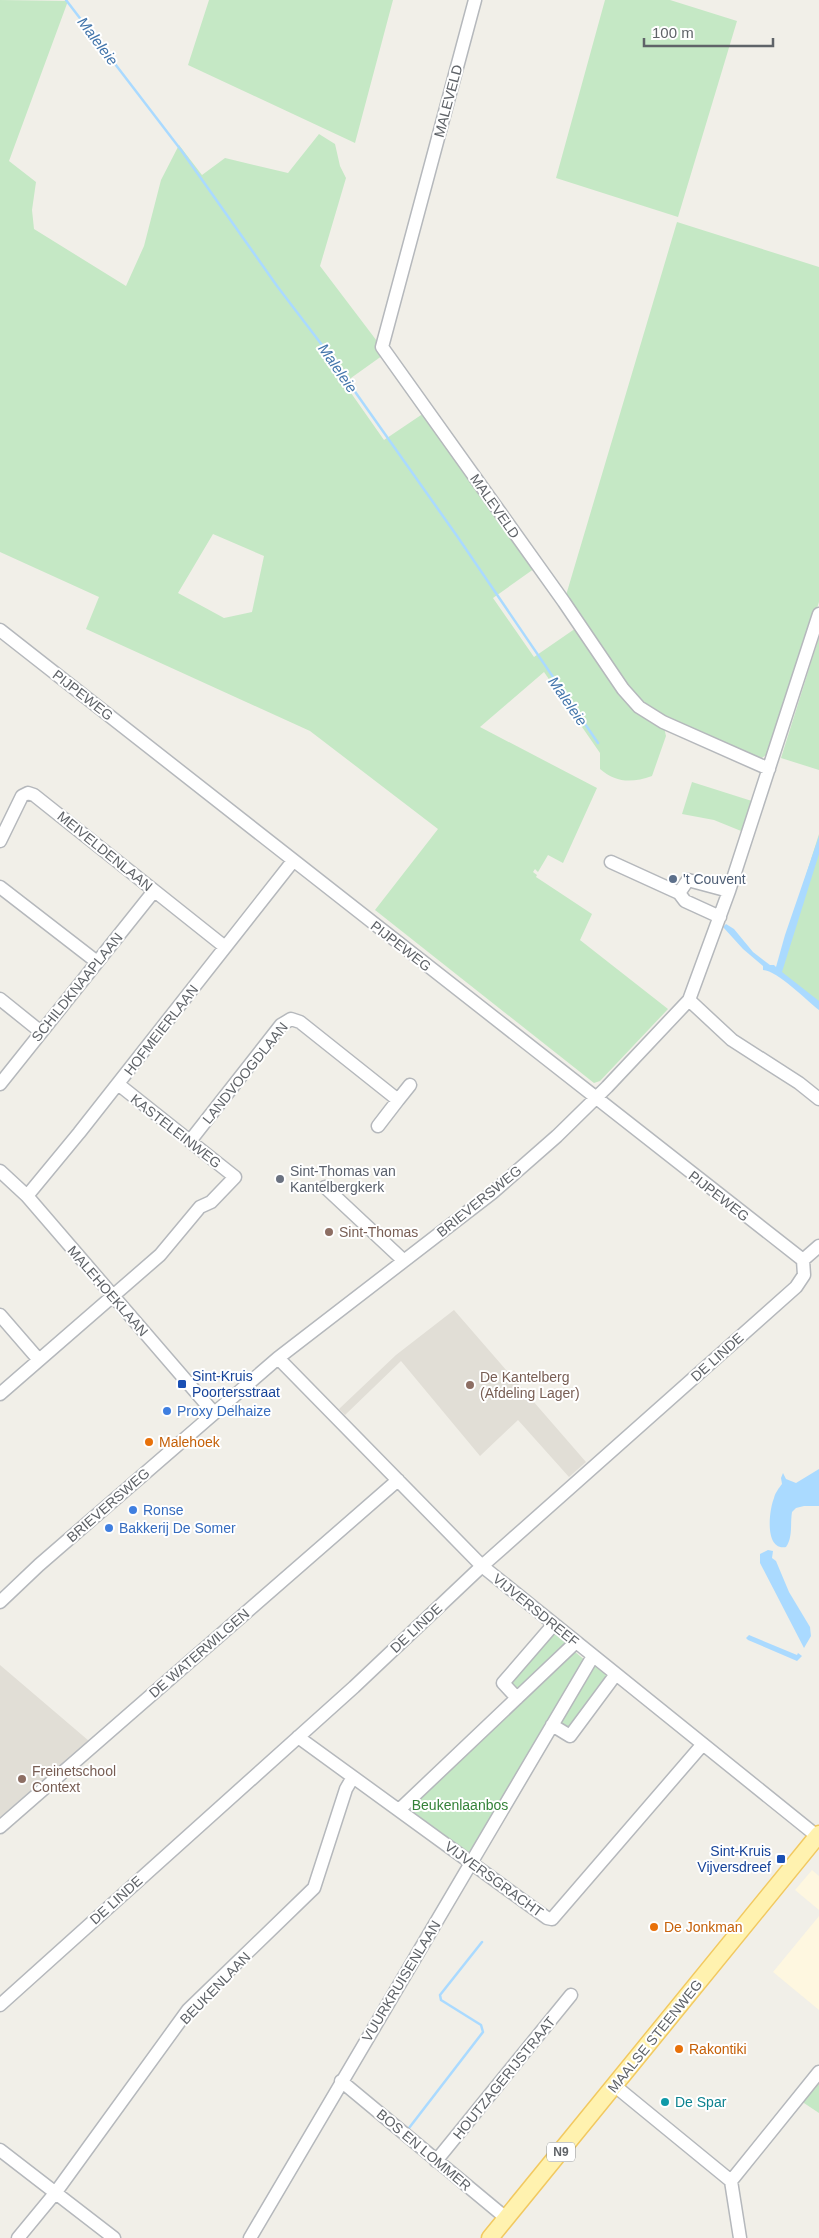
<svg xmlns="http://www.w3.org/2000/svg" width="819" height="2238" font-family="Helvetica,sans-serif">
<rect width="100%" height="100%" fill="#f1efe8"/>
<path fill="#fef7e0" d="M 812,1870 L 819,1876 L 819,1910 L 795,1890 Z
M 819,1916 L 819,2010 L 773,1972 Z"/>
<path fill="#e1ded6" d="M 454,1310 L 586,1462 L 569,1477 L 518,1420 L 480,1456 L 401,1361 L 345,1415 L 339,1409 L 396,1355 Z
M 0,1665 L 89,1741 L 0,1817 Z"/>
<path fill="#c5e8c5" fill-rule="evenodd" d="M 0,0 L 68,1 L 9,161 L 36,182 L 32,210 L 34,229 L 126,286 L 144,246 L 161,180 L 179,145 L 202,175 L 225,158 L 288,173 L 319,134 L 335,144 L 340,166 L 346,178 L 320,266 L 386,353 L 344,383 L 384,440 L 427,411 L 538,566 L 493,598 L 534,657 L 579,626 L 564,602 L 677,222 L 819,267 L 819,602 L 771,752 L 757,761 L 663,723 L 666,736 L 652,776 C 632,783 616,783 600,769 L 600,753 L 544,672 L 480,727 L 597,788 L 563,863 L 548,855 L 538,872 L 535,869 L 533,872 L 537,875 L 536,877 L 592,914 L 580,940 L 668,1009 L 600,1081 L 594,1083 L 375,910 L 438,829 L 310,731 L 86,629 L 99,597 L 0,552 ZM 213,534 L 264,556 L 252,612 L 224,618 L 178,593 Z
M 209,0 L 393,0 L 355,143 L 188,65 Z
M 605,0 L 670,0 L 737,21 L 678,217 L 556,178 Z
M 819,637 L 819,770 L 781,758 Z
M 692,782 L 755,802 L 746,833 L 714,820 L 682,814 Z
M 819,834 L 819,1006 L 776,970 Z
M 553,1631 L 567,1639 L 568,1645 L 518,1691 L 510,1681 Z
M 574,1651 L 587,1662 L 469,1857 L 406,1809 Z
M 597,1664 L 609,1675 L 570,1729 L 565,1730 L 558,1720 L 591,1666 Z
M 819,2072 L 819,2113 L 798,2099 Z"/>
<path fill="#aadaff" d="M 819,836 L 819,854 L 782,972 L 819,1001 L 819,1010 C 806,1000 778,971 763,970 L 763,966 L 743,949 L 723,927 L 726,924 L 734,929 L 753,952 L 770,965 L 774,965 L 776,967 L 785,935 Z
M 819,1469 L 819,1506 L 804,1506 L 796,1508 L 792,1512 C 790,1525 793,1537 786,1547 C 764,1551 769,1510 774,1498 C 775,1493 779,1488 782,1484 L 781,1478 L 783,1473 L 786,1479 L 796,1483 Z
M 768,1550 L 773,1551 L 772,1558 L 776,1561 L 789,1592 L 810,1627 L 811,1636 L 804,1648 L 760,1563 L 760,1554 Z
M 749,1635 L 797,1655 L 798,1653 L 802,1656 L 797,1661 L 748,1640 L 746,1638 Z"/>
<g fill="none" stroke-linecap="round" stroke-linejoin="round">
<path stroke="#aadaff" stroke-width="2.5" d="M 66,0 L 181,150 L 277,286 L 322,345 L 457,536 L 598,743
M 409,2128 L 483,2032 L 481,2025 L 441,2000 L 440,1995 L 482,1942"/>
<g stroke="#b5b8bc" stroke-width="15">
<path id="minor" d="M 475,0 L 382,347 L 564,602 L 623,689 L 639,707 L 663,722 L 769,769
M 0,630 L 803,1260
M 0,841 L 22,796 L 28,793 L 34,795 L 225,947
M 611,862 L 679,893
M 0,887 L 97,962
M 720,917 L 685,901 L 679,893 L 688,880 L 729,891
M 0,999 L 41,1032
M 689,1000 L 732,1040 L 799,1083 L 819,1099
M 0,1084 L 154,891
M 398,1100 L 410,1085
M 190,1141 L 281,1025 L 291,1019 L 300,1022 L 398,1100 L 378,1126
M 0,1171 L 27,1196 L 214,1413
M 325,1187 L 403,1260
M 27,1196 L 79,1133 L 293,861
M 803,1260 L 819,1246
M 0,1315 L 39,1360
M 278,1358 L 482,1566 L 817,1836
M 0,1394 L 160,1255 L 200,1207 L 211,1202 L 235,1177 L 118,1084
M 0,1602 L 39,1565 L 278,1358 L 492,1193 L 557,1136 L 607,1087 L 689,1000 L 729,891 L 819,614
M 517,1698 L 503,1683 L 554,1624
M 552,1725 L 570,1736 L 616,1674
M 298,1737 L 547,1918 L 552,1919 L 703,1744
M 399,1810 L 576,1642
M 0,1827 L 398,1480
M 0,2005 L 354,1687 L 482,1566 L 796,1287 L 804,1275 L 803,1260
M 341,2081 L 506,2218
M 615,2086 L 731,2181 L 740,2238
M 0,2150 L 114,2238
M 436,2161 L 571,1995
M 731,2181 L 819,2072
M 18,2238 L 56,2192 L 188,2010 L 314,1888 L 346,1789 L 353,1777
M 250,2238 L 593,1656"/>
</g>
<g stroke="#f2c960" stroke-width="19">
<path id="major" d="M 490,2238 L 819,1834"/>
</g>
<use href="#minor" stroke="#fff" stroke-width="12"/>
<use href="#major" stroke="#fff2af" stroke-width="16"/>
</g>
<circle fill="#5c6f8a" stroke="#fff" stroke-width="2" cx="673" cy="879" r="5"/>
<circle fill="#6b7280" stroke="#fff" stroke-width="2" cx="280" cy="1179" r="5"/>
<g fill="#8d6e63" stroke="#fff" stroke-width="2">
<circle cx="329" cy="1232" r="5"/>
<circle cx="470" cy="1385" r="5"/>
<circle cx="22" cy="1779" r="5"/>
</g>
<g fill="#1a4fb4" stroke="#fff" stroke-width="2">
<rect x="177" y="1379" width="10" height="10" rx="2.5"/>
<rect x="776" y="1854" width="10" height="10" rx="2.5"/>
</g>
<g fill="#3f7fe0" stroke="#fff" stroke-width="2">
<circle cx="167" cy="1411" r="5"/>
<circle cx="133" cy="1510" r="5"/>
<circle cx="109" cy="1528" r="5"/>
</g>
<g fill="#e8710a" stroke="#fff" stroke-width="2">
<circle cx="149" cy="1442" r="5"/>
<circle cx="654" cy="1927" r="5"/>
<circle cx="679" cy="2049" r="5"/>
</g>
<circle fill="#0f9aa8" stroke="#fff" stroke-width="2" cx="665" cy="2102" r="5"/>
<g text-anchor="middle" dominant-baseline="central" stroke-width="4" stroke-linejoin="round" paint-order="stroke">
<rect fill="#fff" stroke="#8f9295" stroke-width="1" x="547" y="2142.5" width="28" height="19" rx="4"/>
<g font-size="12" font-weight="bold" fill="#5f6368">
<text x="561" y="2152">N9</text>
</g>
<g font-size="14" fill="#5f6368" stroke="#fff">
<text transform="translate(448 101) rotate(-75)">MALEVELD</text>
<text transform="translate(495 506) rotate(55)">MALEVELD</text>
<text transform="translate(83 695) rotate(38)">PIJPEWEG</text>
<text transform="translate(105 851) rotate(39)">MEIVELDENLAAN</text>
<text transform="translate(401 946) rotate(38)">PIJPEWEG</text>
<text transform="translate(77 987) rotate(-51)">SCHILDKNAAPLAAN</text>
<text transform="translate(161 1030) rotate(-52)">HOFMEIERLAAN</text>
<text transform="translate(245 1073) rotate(-51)">LANDVOOGDLAAN</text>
<text transform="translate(176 1131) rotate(38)">KASTELEINWEG</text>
<text transform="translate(719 1196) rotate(38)">PIJPEWEG</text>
<text transform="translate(479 1201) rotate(-39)">BRIEVERSWEG</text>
<text transform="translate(108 1291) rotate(49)">MALEHOEKLAAN</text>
<text transform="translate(717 1357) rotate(-42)">DE LINDE</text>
<text transform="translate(108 1505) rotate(-41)">BRIEVERSWEG</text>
<text transform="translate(536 1610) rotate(39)">VIJVERSDREEF</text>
<text transform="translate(416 1628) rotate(-43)">DE LINDE</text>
<text transform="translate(199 1653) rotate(-41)">DE WATERWILGEN</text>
<text transform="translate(494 1879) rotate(36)">VIJVERSGRACHT</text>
<text transform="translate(116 1900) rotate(-42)">DE LINDE</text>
<text transform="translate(401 1981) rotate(-59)">VUURKRUISENLAAN</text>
<text transform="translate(215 1988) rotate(-46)">BEUKENLAAN</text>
<text transform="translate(655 2036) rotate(-51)">MAALSE STEENWEG</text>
<text transform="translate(504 2078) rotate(-51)">HOUTZAGERIJSTRAAT</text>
<text transform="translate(424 2150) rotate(40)">BOS EN LOMMER</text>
</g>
<g font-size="14" fill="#4e5e75" stroke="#fff" text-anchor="start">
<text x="683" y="879">'t Couvent</text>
</g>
<g font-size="14" fill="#5b616d" stroke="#fff" text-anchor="start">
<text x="290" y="1171">Sint-Thomas van<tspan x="290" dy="16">Kantelbergkerk</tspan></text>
</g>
<g font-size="14" fill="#785e54" stroke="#fff" text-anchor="start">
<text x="339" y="1232">Sint-Thomas</text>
<text x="480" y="1377">De Kantelberg<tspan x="480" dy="16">(Afdeling Lager)</tspan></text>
<text x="32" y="1771">Freinetschool<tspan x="32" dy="16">Context</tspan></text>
</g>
<g font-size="14" fill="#164399" stroke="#fff" text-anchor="start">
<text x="192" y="1376">Sint-Kruis<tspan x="192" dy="16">Poortersstraat</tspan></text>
<text x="771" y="1851" text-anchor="end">Sint-Kruis<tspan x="771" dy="16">Vijversdreef</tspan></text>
</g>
<g font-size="14" fill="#366cbe" stroke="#fff" text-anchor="start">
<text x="177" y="1411">Proxy Delhaize</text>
<text x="143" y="1510">Ronse</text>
<text x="119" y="1528">Bakkerij De Somer</text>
</g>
<g font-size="14" fill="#c56008" stroke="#fff" text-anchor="start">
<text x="159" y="1442">Malehoek</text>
<text x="664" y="1927">De Jonkman</text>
<text x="689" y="2049">Rakontiki</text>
</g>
<g font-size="14" fill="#348238" stroke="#fff">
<text x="460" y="1805">Beukenlaanbos</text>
</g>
<g font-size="14" fill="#0d838f" stroke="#fff" text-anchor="start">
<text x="675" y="2102">De Spar</text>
</g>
<g font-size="15" font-style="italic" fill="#4174aa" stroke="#fff">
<text transform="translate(98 41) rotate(53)">Maleleie</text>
<text transform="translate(338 368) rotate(55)">Maleleie</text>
<text transform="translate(568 701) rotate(55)">Maleleie</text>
</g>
</g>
<path d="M644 38v8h129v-8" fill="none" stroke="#5f6368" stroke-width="2.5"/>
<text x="652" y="38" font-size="15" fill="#5f6368" stroke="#ffffff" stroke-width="4" paint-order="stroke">100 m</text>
</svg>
